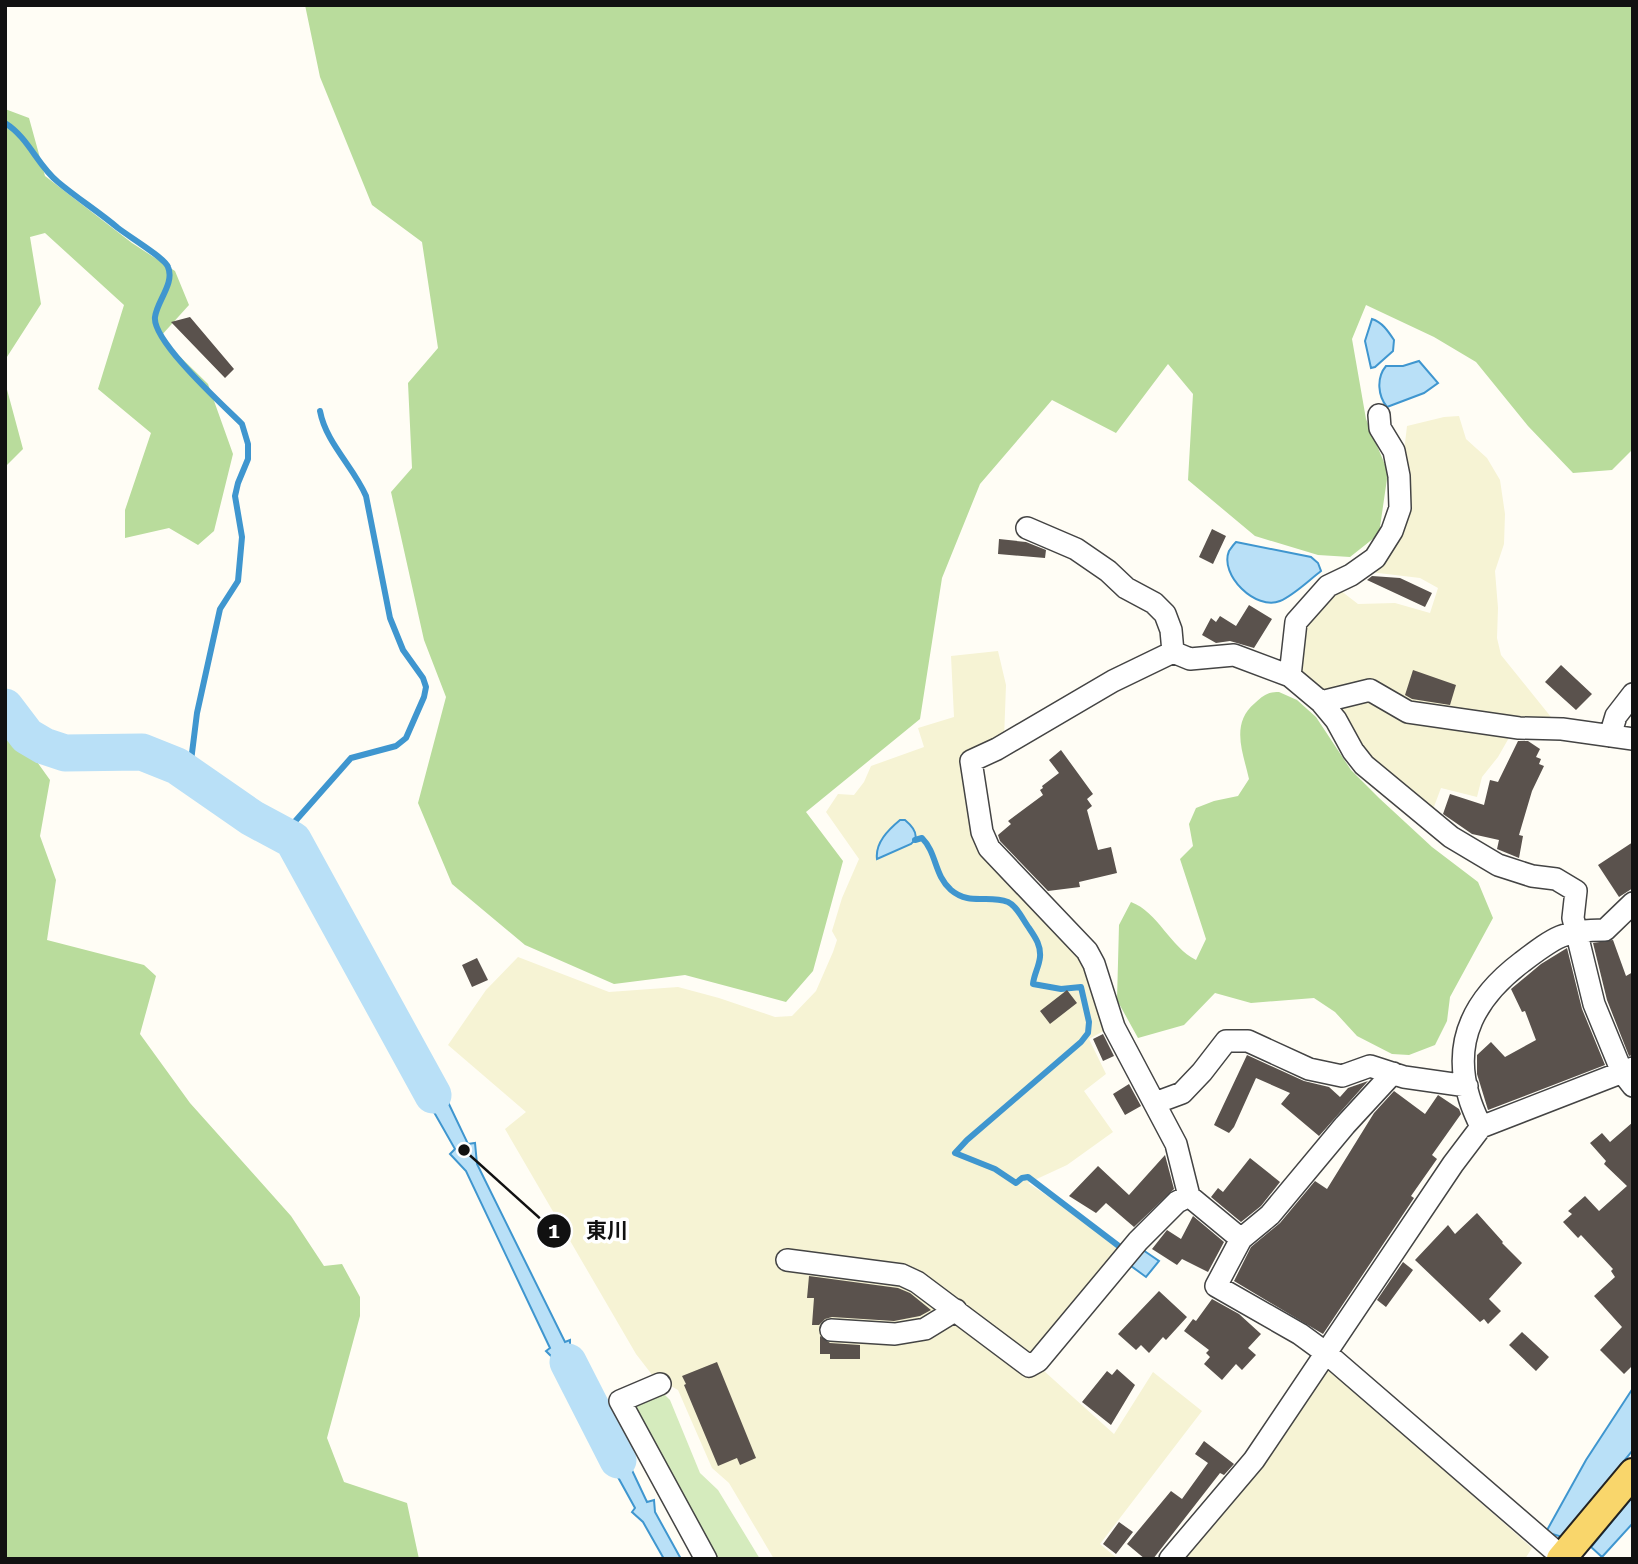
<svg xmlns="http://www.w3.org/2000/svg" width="1638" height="1564" font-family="'Roboto Serif','Noto Sans JP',serif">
<rect width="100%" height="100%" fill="#fffdf5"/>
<path fill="#f6f3d4" d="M 1459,416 L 1466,439 L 1487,458 L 1500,480 L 1505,514 L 1504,544 L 1495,571 L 1498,608 L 1497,638 L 1501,655 L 1555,722 L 1518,722 L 1498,757 L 1482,777 L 1477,797 L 1441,788 L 1432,812 L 1382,773 L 1296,674 L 1303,625 L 1336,587 L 1358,604 L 1395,603 L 1430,613 L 1438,588 L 1420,578 L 1370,572 L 1393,547 L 1407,426 L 1444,417 Z
M 998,651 L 1006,685 L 1004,739 L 966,757 L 979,833 L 1085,954 L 1109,1028 L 1089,1039 L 1106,1074 L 1084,1091 L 1113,1132 L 1067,1165 L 1028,1183 L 1094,1227 L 1126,1253 L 1034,1362 L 1114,1434 L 1153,1372 L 1202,1411 L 1100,1544 L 1118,1559 L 774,1559 L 729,1483 L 712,1468 L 678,1390 L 653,1376 L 636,1354 L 505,1129 L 526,1112 L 448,1045 L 486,990 L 518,957 L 609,992 L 678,987 L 719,998 L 775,1017 L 792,1016 L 816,991 L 833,952 L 837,940 L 832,931 L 842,898 L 859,859 L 826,812 L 838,794 L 854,795 L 864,782 L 871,766 L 924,747 L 918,728 L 954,717 L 951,656 Z
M 1325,1365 L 1532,1548 L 1525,1559 L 1177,1559 Z"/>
<path fill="#d5ebbd" d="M 661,1391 L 670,1400 L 700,1473 L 718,1490 L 760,1559 L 714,1559 L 632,1406 Z"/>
<path fill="#b9dc9c" d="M 305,5 L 1633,5 L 1633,449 L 1612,470 L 1573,473 L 1528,426 L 1476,362 L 1434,337 L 1366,305 L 1352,339 L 1366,419 L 1388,472 L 1379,534 L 1350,557 L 1318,555 L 1255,536 L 1188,480 L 1193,394 L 1168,364 L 1116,433 L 1052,400 L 980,484 L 942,578 L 920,719 L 806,812 L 843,861 L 813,971 L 786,1002 L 685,975 L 614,984 L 525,945 L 452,884 L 418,803 L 446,697 L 424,640 L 391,492 L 412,468 L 408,383 L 438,348 L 422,242 L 372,205 L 320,77 Z
M 5,109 L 29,118 L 45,176 L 132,243 L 175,271 L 189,305 L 160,337 L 208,384 L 233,454 L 214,531 L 198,545 L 169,528 L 125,538 L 125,510 L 151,433 L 98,389 L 124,305 L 45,233 L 30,237 L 41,304 L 5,360 Z
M 5,382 L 23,449 L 5,467 Z
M 1279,692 L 1297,700 L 1316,717 L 1351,770 L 1379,798 L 1432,847 L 1478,882 L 1493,918 L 1450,997 L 1447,1021 L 1435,1045 L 1409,1055 L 1392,1054 L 1357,1036 L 1335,1012 L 1314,998 L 1251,1003 L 1215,993 L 1184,1025 L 1138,1038 L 1117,1000 L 1119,925 L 1131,902 C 1158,912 1170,947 1196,960 L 1206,939 L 1180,859 L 1193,846 L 1189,824 L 1196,808 L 1214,801 L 1238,796 L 1249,779 C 1243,752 1230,724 1255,703 C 1263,696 1267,692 1279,692 Z
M 5,717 L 50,780 L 40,836 L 56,880 L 47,940 L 144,965 L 156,976 L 140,1034 L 190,1103 L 291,1216 L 324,1266 L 342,1264 L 360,1297 L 360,1316 L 327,1438 L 344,1482 L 407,1503 L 419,1559 L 5,1559 Z"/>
<path fill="#b9e0f7" stroke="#3f96cf" stroke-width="2" d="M 1372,319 C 1382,322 1388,331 1394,340 L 1393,351 L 1375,367 L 1371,368 L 1365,341 Z
M 1419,361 L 1438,383 L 1424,393 L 1387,407 C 1378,396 1376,378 1386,366 L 1403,366 Z
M 1236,542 L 1311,557 L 1318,563 L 1321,571 C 1308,581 1294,595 1280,601 C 1256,611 1219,575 1229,551 C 1231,548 1233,545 1236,542 Z
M 900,820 L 905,820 C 911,825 918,832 915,840 L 911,844 L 877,859 C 875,843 888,830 900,820 Z
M 414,1046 L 447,1100 L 468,1144 L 475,1143 L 477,1164 L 565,1342 L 570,1340 L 570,1353 L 599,1404 L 585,1412 L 556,1361 L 546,1351 L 550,1348 L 466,1171 L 450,1154 L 455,1149 L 402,1056 Z
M 1140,1248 L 1159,1261 L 1146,1277 L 1127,1263 Z
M 1633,1388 L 1633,1450 L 1562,1537 L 1546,1532 L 1586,1460 Z
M 604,1411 L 647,1502 L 654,1500 L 655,1512 L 681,1559 L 664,1559 L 643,1522 L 632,1512 L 635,1508 L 587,1421 Z
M 1633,1496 L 1633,1523 L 1602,1557 L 1591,1547 Z"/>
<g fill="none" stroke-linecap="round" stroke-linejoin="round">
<path stroke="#3f96cf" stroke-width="6" d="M 5,123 C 29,138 37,165 58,182 C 77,198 99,212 118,228 C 128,236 165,258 168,267 C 175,283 157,301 155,317 C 152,341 224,406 242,424 L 248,444 L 248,459 L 238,483 L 235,496 L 242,537 L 238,581 L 220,609 L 197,713 L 191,761 L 194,776
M 283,835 L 351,758 L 396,746 L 406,738 L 424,697 L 426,687 L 423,678 L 403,650 L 390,618 L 366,496 C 353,466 326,443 320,411
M 915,840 L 922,838 C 937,853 934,875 951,890 C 970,906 987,894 1008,902 C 1017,906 1023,920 1029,928 C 1035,937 1041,945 1040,957 C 1039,967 1034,974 1033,984 L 1061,989 L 1081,987 L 1089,1022 L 1088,1033 L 1081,1042 L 967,1140 L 955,1153 L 995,1169 L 1016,1183 L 1022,1178 L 1028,1177 L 1124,1250"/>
<path stroke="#b9e0f7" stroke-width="37" d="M 5,707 L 27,736 L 44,746 L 65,753 L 142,752 L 177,766 L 252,818 L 293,840 L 433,1095
M 568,1362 L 618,1460"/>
</g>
<path fill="#5a524d" d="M 190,317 L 234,369 L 225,378 L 171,322 Z
M 1212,529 L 1226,536 L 1213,564 L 1199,557 Z
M 999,539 L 1026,542 L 1046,550 L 1045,558 L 998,554 Z
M 1372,576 L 1400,578 L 1432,593 L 1425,607 L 1367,580 Z
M 1249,605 L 1272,619 L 1254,648 L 1230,641 L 1216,643 L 1202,635 L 1211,618 L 1216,622 L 1220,616 L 1236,626 Z
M 1561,665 L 1592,694 L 1576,710 L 1545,682 Z
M 1413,670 L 1456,685 L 1450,705 L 1412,699 L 1405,695 Z
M 1518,741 L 1528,741 L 1540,749 L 1536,757 L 1541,759 L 1539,764 L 1544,766 L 1532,791 L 1519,835 L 1523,836 L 1519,858 L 1497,849 L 1499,840 L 1472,834 L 1443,814 L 1450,794 L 1484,805 L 1490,780 L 1498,782 Z
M 1061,750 L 1093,794 L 1087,799 L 1092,806 L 1087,810 L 1098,850 L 1111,847 L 1117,873 L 1079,882 L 1080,887 L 1048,891 L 1000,841 L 998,835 L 1011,824 L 1008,821 L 1043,795 L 1040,790 L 1043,788 L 1042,786 L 1059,773 L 1049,760 Z
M 1633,842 L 1633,888 L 1619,897 L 1598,865 Z
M 1613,940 L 1626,976 L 1633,972 L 1633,1055 L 1629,1056 L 1607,1000 L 1593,943 Z
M 1567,948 L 1582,1009 L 1605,1065 L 1488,1110 L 1477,1074 L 1477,1055 L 1491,1042 L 1505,1057 L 1536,1040 L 1525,1011 L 1522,1012 L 1511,989 L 1541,964 Z
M 477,958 L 488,980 L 472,987 L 462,965 Z
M 1067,990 L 1077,1003 L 1050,1024 L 1040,1011 Z
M 1103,1034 L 1114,1056 L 1103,1061 L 1093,1039 Z
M 1247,1055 L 1304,1081 L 1329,1087 L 1340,1097 L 1348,1088 L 1368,1081 L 1319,1136 L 1281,1104 L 1290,1093 L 1256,1078 L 1234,1127 L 1229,1133 L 1214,1125 Z
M 1129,1084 L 1141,1106 L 1125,1115 L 1113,1094 Z
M 1394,1091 L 1425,1114 L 1438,1095 L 1459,1109 L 1461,1114 L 1432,1155 L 1437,1159 L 1411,1196 L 1414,1198 L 1323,1334 L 1234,1281 L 1251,1247 L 1280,1223 L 1315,1181 L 1327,1189 L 1374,1113 Z
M 1633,1122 L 1633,1365 L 1624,1374 L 1600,1350 L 1622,1327 L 1594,1296 L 1615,1277 L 1611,1271 L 1613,1269 L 1581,1235 L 1578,1238 L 1563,1222 L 1572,1214 L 1568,1211 L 1585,1196 L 1599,1211 L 1627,1186 L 1604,1164 L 1606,1161 L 1590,1143 L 1602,1133 L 1610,1142 Z
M 1165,1155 L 1174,1189 L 1134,1227 L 1106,1203 L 1096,1213 L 1069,1196 L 1098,1166 L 1129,1195 Z
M 1250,1158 L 1280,1182 L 1261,1206 L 1241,1222 L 1211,1197 L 1218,1188 L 1223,1192 Z
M 1477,1213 L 1503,1242 L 1502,1243 L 1522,1263 L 1489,1299 L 1501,1311 L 1488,1324 L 1484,1319 L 1480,1322 L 1415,1260 L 1448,1225 L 1455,1234 Z
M 1193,1216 L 1224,1242 L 1208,1272 L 1182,1259 L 1177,1265 L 1152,1249 L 1167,1230 L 1181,1239 Z
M 1403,1262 L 1413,1270 L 1386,1307 L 1377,1300 Z
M 809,1276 L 898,1288 L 910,1293 L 931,1310 L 920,1316 L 894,1321 L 832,1317 L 825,1319 L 819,1325 L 812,1325 L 814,1298 L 807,1298 Z
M 1159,1291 L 1187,1317 L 1166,1340 L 1163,1337 L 1149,1353 L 1141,1345 L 1136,1350 L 1118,1334 Z
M 1212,1299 L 1239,1314 L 1261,1334 L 1248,1348 L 1256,1355 L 1242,1370 L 1236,1364 L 1222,1380 L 1204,1364 L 1210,1357 L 1206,1353 L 1209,1350 L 1184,1331 L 1193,1319 L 1196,1321 Z
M 1522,1332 L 1549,1357 L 1536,1371 L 1509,1345 Z
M 820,1336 L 830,1343 L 860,1345 L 860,1359 L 830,1359 L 830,1354 L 820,1354 Z
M 717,1362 L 756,1458 L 740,1465 L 737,1458 L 718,1466 L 684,1385 L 686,1384 L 682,1376 Z
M 1117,1369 L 1135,1385 L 1111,1425 L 1082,1402 L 1107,1371 L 1112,1375 Z
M 1204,1441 L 1234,1464 L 1224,1475 L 1220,1473 L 1153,1559 L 1145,1559 L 1127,1544 L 1171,1491 L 1182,1499 L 1208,1463 L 1195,1454 Z
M 1119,1522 L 1133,1532 L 1116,1554 L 1103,1544 Z"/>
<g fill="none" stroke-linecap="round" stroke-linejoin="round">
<g stroke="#444" stroke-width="24">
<path id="minor" d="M 1027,528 L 1076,549 L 1108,571 L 1126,588 L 1154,603 L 1165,614 L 1171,630 L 1173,652
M 1290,676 L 1296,622 L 1328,586 L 1351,575 L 1375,558 L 1392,531 L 1400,508 L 1399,476 L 1394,451 L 1380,428 L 1379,415
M 1321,702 L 1370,690 L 1408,712 L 1519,728 L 1562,729 L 1633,739
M 1610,736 L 1616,716 L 1633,694
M 1155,1103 L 1182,1093 L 1202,1072 L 1226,1041 L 1248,1041 L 1309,1069 L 1342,1076 L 1370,1066 L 1404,1077 L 1467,1086
M 1481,1127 C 1477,1118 1472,1108 1469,1097 C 1451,1039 1477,996 1522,962 C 1555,937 1564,930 1605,930 L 1633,903
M 1241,1239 L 1270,1215 L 1345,1125 L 1393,1073
M 787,1260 L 902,1275 L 917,1282 L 1029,1366 L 1038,1361 L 1138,1241 L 1177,1202 L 1189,1196
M 831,1330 L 895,1334 L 925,1329 L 956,1310
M 660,1384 L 620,1401 L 706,1559
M 1562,1557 L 1326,1353 L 1300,1334 L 1216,1286 L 1241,1239 L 1189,1196 L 1176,1144 L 1114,1027 L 1094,964 L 1087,951 L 989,848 L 982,832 L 971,761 L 997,749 L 1113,681 L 1173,652 L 1190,659 L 1234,655 L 1290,676 L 1321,702 L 1336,720 L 1353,751 L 1364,765 L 1451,837 L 1498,865 L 1532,876 L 1556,879 L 1576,891 L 1573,918 L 1594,1004 L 1622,1072 L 1633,1086
M 1170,1559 L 1254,1460 L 1453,1164 L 1481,1127 L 1633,1068"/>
</g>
<g stroke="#222" stroke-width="32">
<path id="major" d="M 1561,1559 L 1633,1473"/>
</g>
<use href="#minor" stroke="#fff" stroke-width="21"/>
<use href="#major" stroke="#f9d66b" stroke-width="28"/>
</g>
<path fill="none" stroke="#111" stroke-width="2.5" d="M464 1150L554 1231"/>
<g fill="#111" stroke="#fff" stroke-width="2.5">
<circle cx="464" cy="1150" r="7"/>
<circle cx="554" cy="1231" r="18"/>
</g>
<g font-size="21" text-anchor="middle" font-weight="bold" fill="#fff">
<text x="554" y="1238">1</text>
</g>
<g font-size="21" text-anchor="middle" font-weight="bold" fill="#111" stroke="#fff" stroke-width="7" stroke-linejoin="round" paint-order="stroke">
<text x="607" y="1238">東川</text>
</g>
<rect width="1638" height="1564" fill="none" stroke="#111111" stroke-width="14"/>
</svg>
